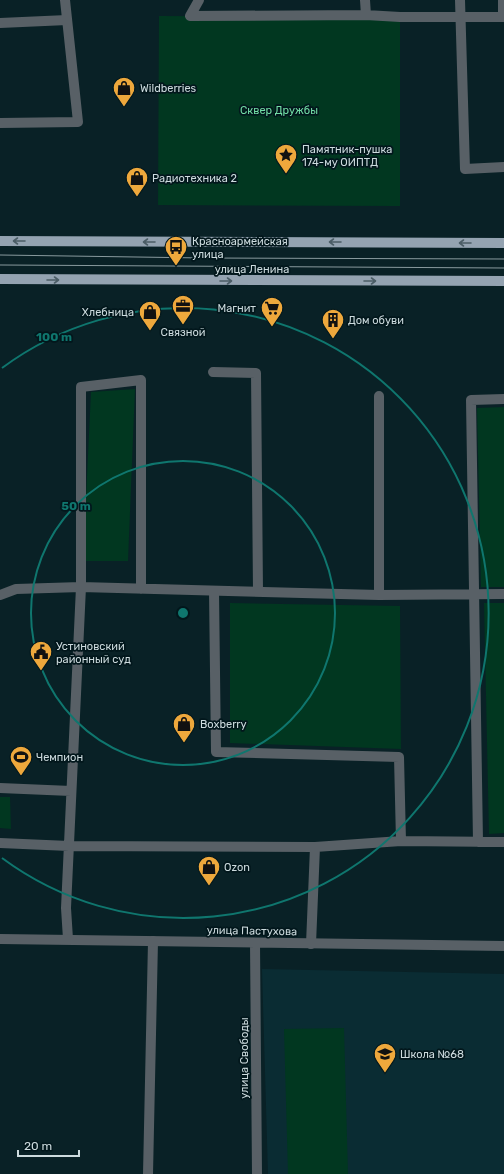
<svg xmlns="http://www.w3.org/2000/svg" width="504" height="1174" font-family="Rubik,sans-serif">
<rect width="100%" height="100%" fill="#092126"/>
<path fill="#0a2c33" d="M 262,969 L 504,974 L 504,1174 L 268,1174 Z"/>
<path fill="#013720" d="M 159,16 L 400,17 L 400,206 L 158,205 Z
M 135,389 L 128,561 L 83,561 L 91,392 Z
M 504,407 L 504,587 L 481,587 L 477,408 Z
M 230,603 L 400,606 L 401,749 L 230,743 Z
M 484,603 L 504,603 L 504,833 L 489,834 Z
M 0,797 L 10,797 L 11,829 L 0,828 Z
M 344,1028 L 348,1174 L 288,1174 L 284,1029 Z"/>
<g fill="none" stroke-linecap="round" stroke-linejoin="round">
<path stroke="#586066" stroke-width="10" d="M 199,0 L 190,16 L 366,15 L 400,17 L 504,17
M 365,0 L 366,15
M 460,0 L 465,169 L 504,167
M 503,17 L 503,0
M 0,23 L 67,20
M 0,123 L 78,122 L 65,0
M 213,372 L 256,373 L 258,592
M 379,396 L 379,595
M 141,589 L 141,380 L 81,387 L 81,587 L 379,595 L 504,594
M 214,591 L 216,752 L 399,757 L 401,841
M 0,595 L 16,589 L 81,587 L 66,908 L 68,939
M 0,788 L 71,791
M 478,842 L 471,400 L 504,399
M 0,843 L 69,846 L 315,847 L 401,841 L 504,842
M 311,944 L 315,847
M 148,1174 L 153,941"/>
<path stroke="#586066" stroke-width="10" d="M 0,939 L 504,946
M 255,943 L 257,1174"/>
<path stroke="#94a3b1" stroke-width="10" d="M 0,241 L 504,243
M 0,279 L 504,281"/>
<path stroke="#899a9e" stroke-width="1" d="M 0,255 L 204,258 L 504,259
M 0,265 L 504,268"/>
</g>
<defs><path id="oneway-shaft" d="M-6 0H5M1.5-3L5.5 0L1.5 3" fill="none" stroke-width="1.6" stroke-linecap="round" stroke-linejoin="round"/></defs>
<g stroke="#4b5d66">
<use href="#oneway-shaft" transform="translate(19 241) rotate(-180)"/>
<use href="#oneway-shaft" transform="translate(149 242) rotate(-180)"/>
<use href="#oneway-shaft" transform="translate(335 242) rotate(-180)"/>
<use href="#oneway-shaft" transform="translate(465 243) rotate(-180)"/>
<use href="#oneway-shaft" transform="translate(53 280)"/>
<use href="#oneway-shaft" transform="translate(226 281)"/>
<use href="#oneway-shaft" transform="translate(370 281)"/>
</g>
<g fill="none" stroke="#0f766e" stroke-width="2">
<circle cx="183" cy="613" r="152"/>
<path d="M2 368A305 305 0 1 1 2 858"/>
</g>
<defs>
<g id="shop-pin" transform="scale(1.15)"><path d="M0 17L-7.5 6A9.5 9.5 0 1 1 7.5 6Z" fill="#eea83c" stroke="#02171c"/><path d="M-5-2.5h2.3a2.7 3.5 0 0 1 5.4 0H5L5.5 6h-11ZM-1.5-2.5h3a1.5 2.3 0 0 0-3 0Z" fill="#111"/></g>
<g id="sight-pin" transform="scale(1.15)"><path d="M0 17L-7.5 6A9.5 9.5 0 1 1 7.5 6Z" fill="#eea83c" stroke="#02171c"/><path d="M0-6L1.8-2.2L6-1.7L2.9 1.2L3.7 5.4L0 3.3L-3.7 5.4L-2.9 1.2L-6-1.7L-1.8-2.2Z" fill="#111"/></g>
<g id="bus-pin" transform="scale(1.15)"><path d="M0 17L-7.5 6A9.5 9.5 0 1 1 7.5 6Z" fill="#eea83c" stroke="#02171c"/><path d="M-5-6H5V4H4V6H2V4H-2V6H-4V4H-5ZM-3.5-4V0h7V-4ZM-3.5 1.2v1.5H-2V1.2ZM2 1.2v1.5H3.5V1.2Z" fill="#111"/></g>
<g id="office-pin" transform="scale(1.15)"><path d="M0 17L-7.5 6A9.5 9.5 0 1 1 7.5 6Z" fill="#eea83c" stroke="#02171c"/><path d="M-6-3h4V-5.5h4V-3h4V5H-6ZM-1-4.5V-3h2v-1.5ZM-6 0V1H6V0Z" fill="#111"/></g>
<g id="supermarket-pin" transform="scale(1.15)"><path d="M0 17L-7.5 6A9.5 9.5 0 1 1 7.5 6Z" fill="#eea83c" stroke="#02171c"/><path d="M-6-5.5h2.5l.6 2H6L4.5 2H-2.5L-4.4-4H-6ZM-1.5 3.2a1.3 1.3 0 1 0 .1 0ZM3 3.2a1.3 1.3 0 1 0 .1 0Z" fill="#111"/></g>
<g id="building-pin" transform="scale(1.15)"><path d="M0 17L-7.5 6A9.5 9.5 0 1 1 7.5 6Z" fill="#eea83c" stroke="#02171c"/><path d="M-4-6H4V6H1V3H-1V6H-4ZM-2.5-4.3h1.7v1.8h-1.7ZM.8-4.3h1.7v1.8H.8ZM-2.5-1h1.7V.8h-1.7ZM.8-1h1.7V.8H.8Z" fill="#111"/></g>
<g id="civic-pin" transform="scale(1.15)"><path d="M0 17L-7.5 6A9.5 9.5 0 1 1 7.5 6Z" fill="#eea83c" stroke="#02171c"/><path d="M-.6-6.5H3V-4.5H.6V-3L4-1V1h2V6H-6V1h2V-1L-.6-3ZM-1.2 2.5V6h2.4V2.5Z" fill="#111"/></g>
<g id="stadium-pin" transform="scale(1.15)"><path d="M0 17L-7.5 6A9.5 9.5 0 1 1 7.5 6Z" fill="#eea83c" stroke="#02171c"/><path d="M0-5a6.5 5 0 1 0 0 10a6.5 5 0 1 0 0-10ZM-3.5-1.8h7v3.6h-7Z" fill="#111"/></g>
<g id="school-pin" transform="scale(1.15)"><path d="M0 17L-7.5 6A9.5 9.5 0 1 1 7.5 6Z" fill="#eea83c" stroke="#02171c"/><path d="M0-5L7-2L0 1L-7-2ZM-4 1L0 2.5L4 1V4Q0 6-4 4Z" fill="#111"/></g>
</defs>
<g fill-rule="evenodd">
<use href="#shop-pin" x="124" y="88"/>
<use href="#sight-pin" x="286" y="155"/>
<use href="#shop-pin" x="137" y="178"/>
<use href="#bus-pin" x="176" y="247"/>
<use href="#office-pin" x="183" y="306"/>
<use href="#supermarket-pin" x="272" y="308"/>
<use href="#shop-pin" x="150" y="312"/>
<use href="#building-pin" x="333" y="320"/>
<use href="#civic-pin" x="41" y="652"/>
<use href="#shop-pin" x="184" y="724"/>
<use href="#stadium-pin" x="21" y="757"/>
<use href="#shop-pin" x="209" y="867"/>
<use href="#school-pin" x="385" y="1054"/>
</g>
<g text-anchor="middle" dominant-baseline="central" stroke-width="3.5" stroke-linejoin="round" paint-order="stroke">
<g font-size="11" fill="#cddbde" stroke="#02171c" text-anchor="start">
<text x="140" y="88">Wildberries</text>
<text x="302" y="149">Памятник-пушка<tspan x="302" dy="13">174-му ОИПТД</tspan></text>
<text x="152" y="178">Радиотехника 2</text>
<text x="192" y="241">Красноармейская<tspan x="192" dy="13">улица</tspan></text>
<text x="256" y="308" text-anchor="end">Магнит</text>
<text x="134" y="312" text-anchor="end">Хлебница</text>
<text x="348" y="320">Дом обуви</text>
<text x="183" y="332" text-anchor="middle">Связной</text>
<text x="56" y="646">Устиновский<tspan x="56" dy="13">районный суд</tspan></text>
<text x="200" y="724">Boxberry</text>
<text x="36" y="757">Чемпион</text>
<text x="224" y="867">Ozon</text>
<text x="400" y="1054">Школа №68</text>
</g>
<g font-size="11" fill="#72dea6" stroke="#02171c">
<text x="279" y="110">Сквер Дружбы</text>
</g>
<g font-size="11" fill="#cddbde" stroke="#02171c">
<text x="252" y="269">улица Ленина</text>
<text transform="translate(252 931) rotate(1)">улица Пастухова</text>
<text transform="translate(244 1058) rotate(-90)">улица Свободы</text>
</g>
</g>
<circle cx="183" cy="613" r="6" fill="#0f766e" stroke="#02171c" stroke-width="2"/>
<g font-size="12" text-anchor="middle" font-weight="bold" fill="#0f766e" stroke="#02171c" stroke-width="3.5" stroke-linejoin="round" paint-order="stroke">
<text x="54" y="341">100 m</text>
<text x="76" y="510">50 m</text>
</g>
<path d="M18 1150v6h61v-6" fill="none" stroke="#cddbde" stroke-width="2"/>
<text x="24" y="1150" font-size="12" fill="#cddbde" stroke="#02171c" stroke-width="3" paint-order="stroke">20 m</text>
</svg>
